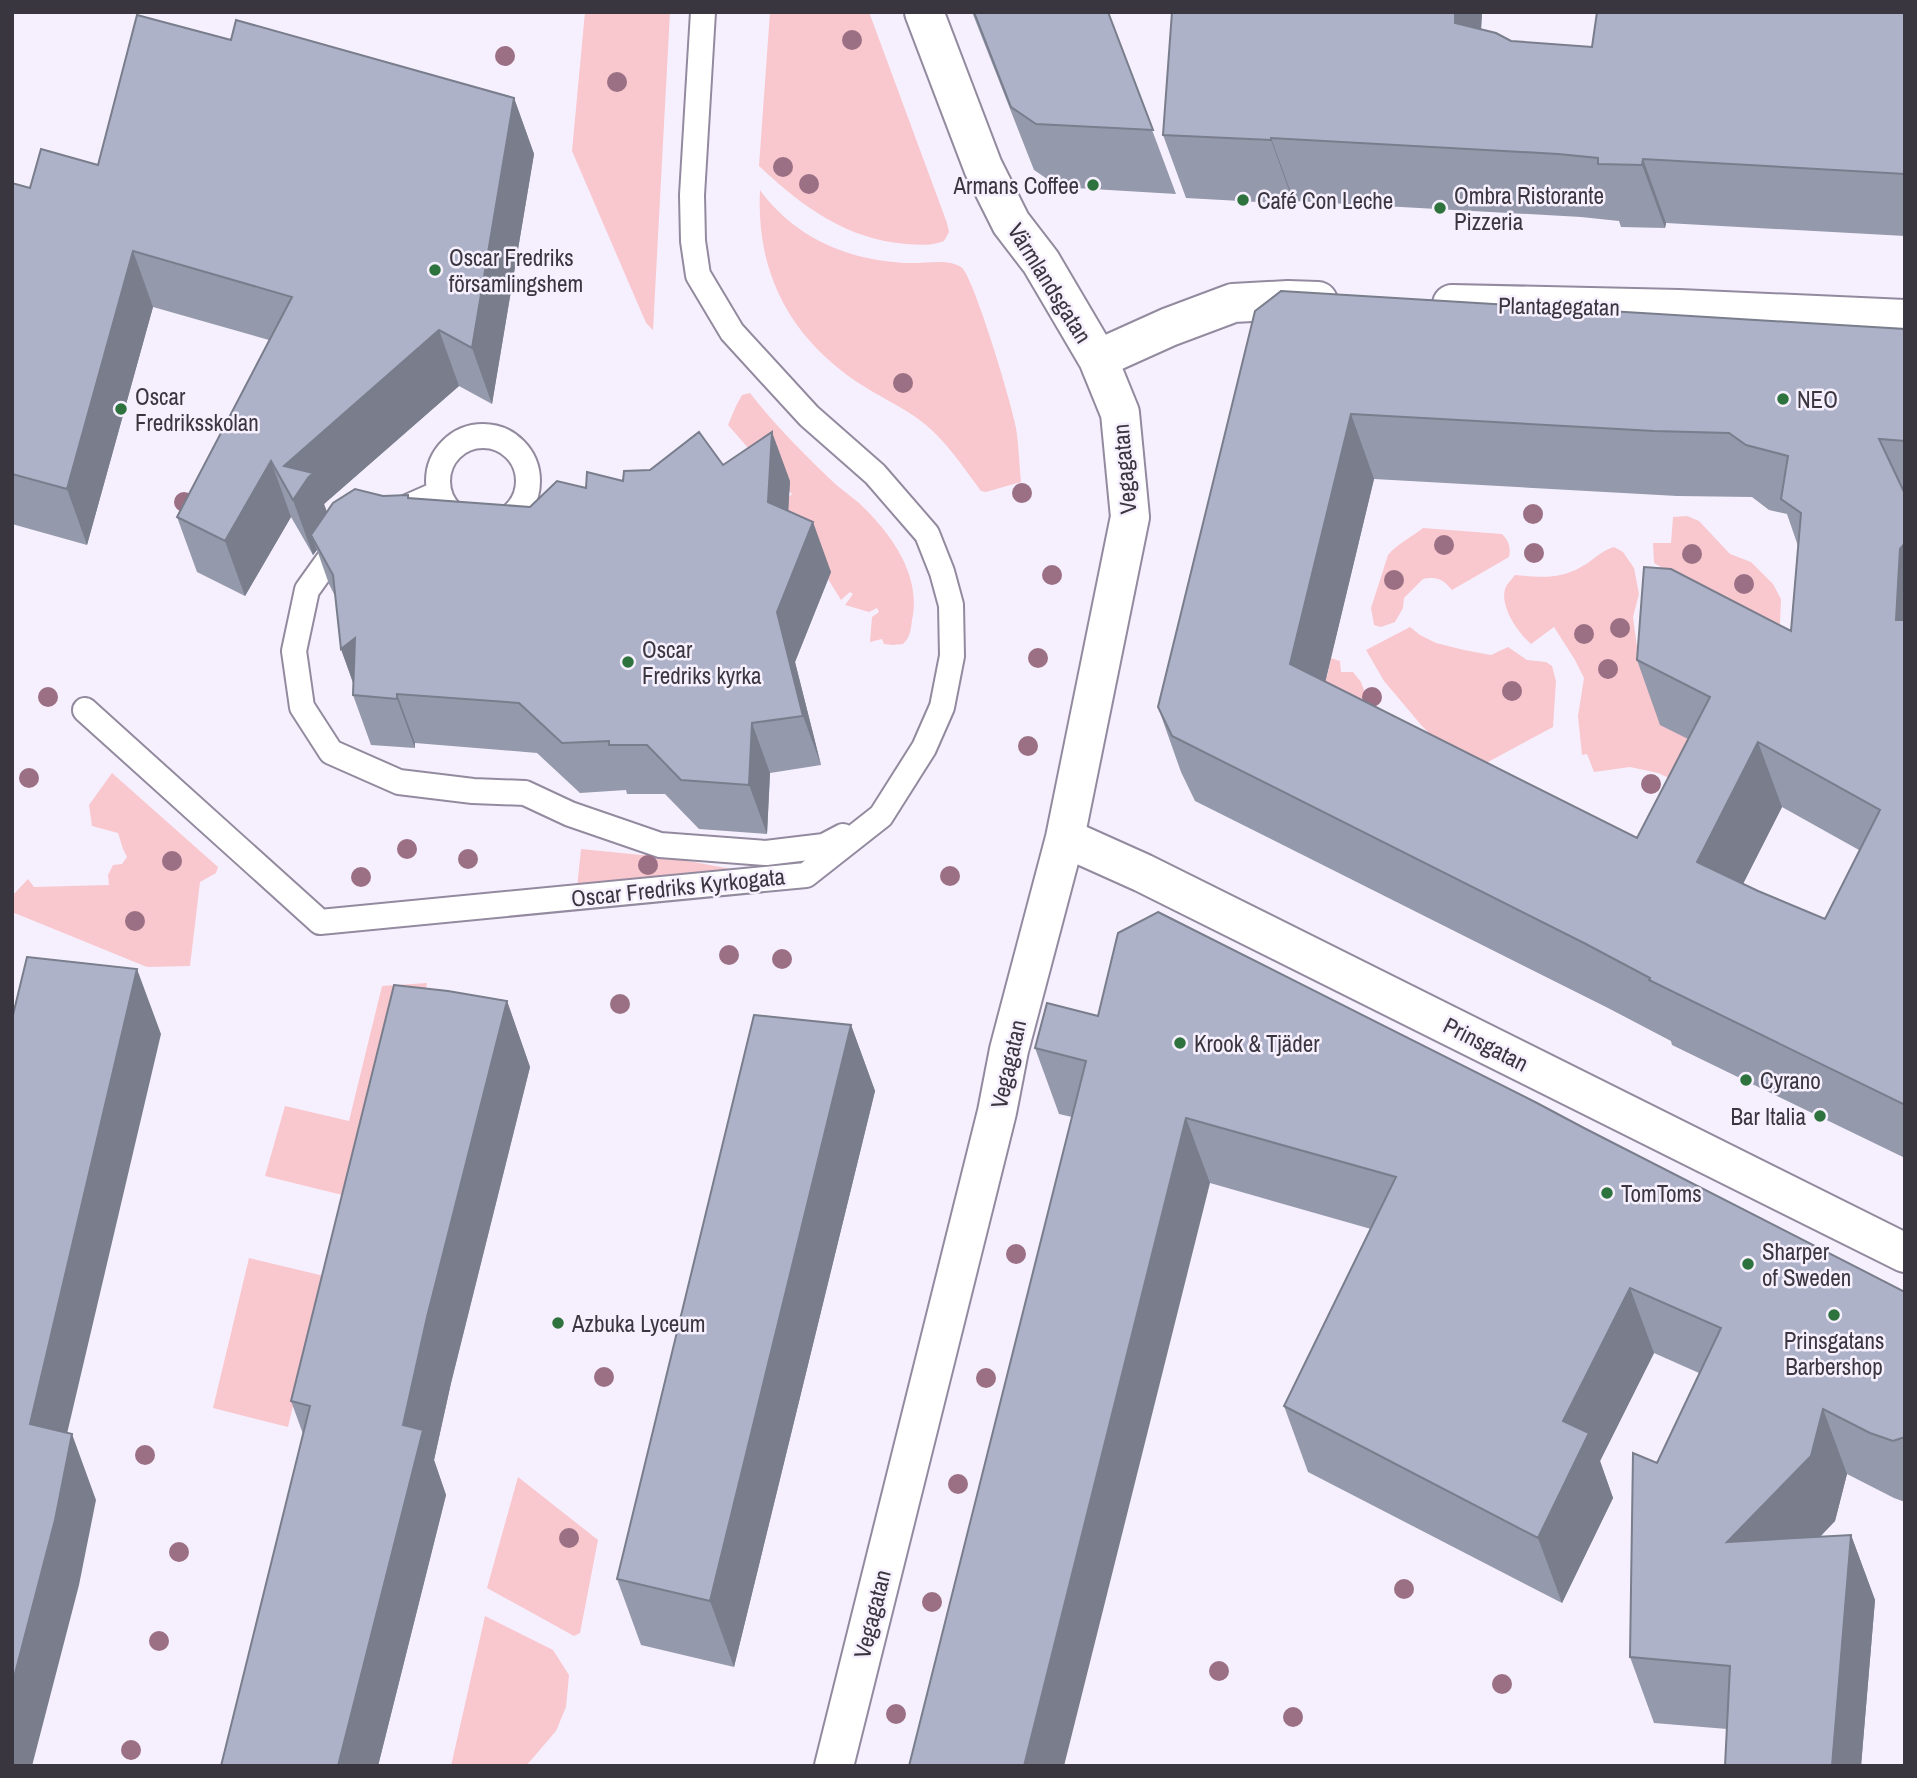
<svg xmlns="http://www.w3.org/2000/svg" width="1917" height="1778" font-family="'Archivo Narrow',sans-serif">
<rect width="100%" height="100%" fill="#f6f0fe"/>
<path fill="#f9c7ce" d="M 585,12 L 670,12 L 653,330 L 646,323 L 572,151 Z
M 770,12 L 869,12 L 947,223 L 949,232 L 944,241 C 932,246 919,245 906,244 C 845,239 802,206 759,166 Z
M 760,190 C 795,238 849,261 908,263 C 924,264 947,258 961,267 C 973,274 1013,408 1016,428 C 1019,446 1019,464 1021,482 L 986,492 L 981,491 C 963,467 945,439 921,421 C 901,406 878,396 857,382 C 789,336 756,272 760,190 Z
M 750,393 C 774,424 802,452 830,479 C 839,488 850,495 859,503 C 890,532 922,575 912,620 C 911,629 910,638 903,644 L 893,645 L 884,644 L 882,639 L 870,642 L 872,617 L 879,612 L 877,608 L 869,612 L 845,605 L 853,594 L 850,592 L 841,600 L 828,579 L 830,572 L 774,510 L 792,494 L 784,485 L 782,487 L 728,425 L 736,406 L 742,395 Z
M 1687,516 L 1699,521 L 1730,554 L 1751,562 L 1773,584 L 1781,599 L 1780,624 L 1767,630 L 1654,563 L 1653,543 L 1671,543 L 1673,517 Z
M 1423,528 L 1502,534 C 1509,541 1511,548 1509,557 L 1452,590 C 1443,579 1437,576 1423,579 L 1404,598 L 1403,608 L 1395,622 L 1381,627 L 1374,625 L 1371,608 L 1388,555 C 1397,544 1412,537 1423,528 Z
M 1614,547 L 1623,552 L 1634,568 L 1639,594 L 1633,617 L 1637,647 L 1666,654 L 1733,762 L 1692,789 L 1658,773 L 1630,767 L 1594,772 L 1587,754 L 1582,755 L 1578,716 L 1584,678 L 1575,660 L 1554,627 L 1531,644 C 1518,633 1500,607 1505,589 C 1506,585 1512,579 1515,575 C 1540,577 1558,580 1581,567 C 1593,561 1600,551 1614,547 Z
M 1410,627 L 1420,635 L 1436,643 L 1464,650 L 1491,655 L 1508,647 L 1527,660 L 1546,662 L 1552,666 L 1556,681 L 1553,727 L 1475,769 L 1456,760 L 1422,726 L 1384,681 L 1366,650 Z
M 1331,658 L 1340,661 L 1341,672 L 1353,672 L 1361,682 L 1370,706 L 1315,727 L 1325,677 L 1327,677 Z
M 112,773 L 218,867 L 216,873 L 200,882 L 190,966 L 147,967 L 12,912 L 12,896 L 28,879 L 34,887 L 109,885 L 108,875 L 113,865 L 122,864 L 127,857 L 123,849 L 118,833 L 92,826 L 89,805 Z
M 581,849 L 672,858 L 737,870 L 577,888 Z
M 427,983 L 415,1045 L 371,1202 L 265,1176 L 285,1106 L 349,1121 L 382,986 Z
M 249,1258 L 324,1276 L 288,1427 L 213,1408 Z
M 518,1477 L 598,1540 L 580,1633 L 574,1636 L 487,1588 Z
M 485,1616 L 553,1650 L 569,1675 L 566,1707 L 556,1731 L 526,1766 L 451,1766 Z"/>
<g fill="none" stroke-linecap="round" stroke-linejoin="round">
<g stroke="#938a9f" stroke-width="28">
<path id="service" d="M438 481a45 45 0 1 1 90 0a45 45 0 1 1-90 0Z
M 396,512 L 439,493
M 342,541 L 307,590 L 294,651 L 302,707 L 331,752 L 399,782 L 473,791 L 525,793 L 570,814 L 660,845 L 766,853 L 824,846 L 843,836
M 85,710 L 320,922 L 806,875 L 881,816 L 924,748 L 942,707 L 952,656 L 951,605 L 942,572 L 927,534 L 875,474 L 809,416 L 732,332 L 698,275 L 693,241 L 692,195 L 703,12"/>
</g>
<g stroke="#938a9f" stroke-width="42">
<path id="minor" d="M 1452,304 L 1679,309 L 1905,319
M 1098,359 L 1169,327 L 1233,303 L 1288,300 L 1318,301
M 1065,838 L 1143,873 L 1905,1253
M 834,1766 L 997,1112 L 1009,1050 L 1065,838 L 1130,517 L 1120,413 L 1098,359 L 1041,262 L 1011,223 L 983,167 L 924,12"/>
</g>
<use href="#service" stroke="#fff" stroke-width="24"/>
<use href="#minor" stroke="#fff" stroke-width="38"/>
</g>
<g fill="#9b7084">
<circle cx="852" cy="40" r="10"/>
<circle cx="505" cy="56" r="10"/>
<circle cx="617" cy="82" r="10"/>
<circle cx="783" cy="167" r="10"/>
<circle cx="809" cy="184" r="10"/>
<circle cx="903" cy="383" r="10"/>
<circle cx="1022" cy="493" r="10"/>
<circle cx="184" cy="502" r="10"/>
<circle cx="1533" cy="514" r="10"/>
<circle cx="1444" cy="545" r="10"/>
<circle cx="1534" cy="553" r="10"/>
<circle cx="1692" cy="554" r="10"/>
<circle cx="1052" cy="575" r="10"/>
<circle cx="1394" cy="580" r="10"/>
<circle cx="1744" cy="584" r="10"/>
<circle cx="1620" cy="628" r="10"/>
<circle cx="1584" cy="634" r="10"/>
<circle cx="1038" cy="658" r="10"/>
<circle cx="1608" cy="669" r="10"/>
<circle cx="1512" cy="691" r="10"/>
<circle cx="48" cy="697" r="10"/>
<circle cx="1372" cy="697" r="10"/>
<circle cx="1028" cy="746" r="10"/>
<circle cx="29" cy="778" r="10"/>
<circle cx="1651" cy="784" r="10"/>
<circle cx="407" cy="849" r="10"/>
<circle cx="468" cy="859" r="10"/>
<circle cx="172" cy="861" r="10"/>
<circle cx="648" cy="865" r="10"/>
<circle cx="950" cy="876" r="10"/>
<circle cx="361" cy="877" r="10"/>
<circle cx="135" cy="921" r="10"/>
<circle cx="729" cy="955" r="10"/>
<circle cx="782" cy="959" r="10"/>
<circle cx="620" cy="1004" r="10"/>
<circle cx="1016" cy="1254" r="10"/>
<circle cx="604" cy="1377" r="10"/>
<circle cx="986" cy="1378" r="10"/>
<circle cx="145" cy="1455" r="10"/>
<circle cx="958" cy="1484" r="10"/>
<circle cx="569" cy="1538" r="10"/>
<circle cx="179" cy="1552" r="10"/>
<circle cx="1404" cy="1589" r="10"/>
<circle cx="932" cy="1602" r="10"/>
<circle cx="159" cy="1641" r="10"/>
<circle cx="1219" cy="1671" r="10"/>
<circle cx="1502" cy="1684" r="10"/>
<circle cx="896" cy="1714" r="10"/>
<circle cx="1293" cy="1717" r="10"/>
<circle cx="131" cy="1750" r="10"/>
</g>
<path fill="#9599ac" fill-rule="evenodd" d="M 972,12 L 1108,12 L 1176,194 L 1059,187 L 1034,170 Z
M 1172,12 L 1482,12 L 1481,29 L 1511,41 L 1592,47 L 1905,12 L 1905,236 L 1666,223 L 1665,228 L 1621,227 L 1619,221 L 1581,217 L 1294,201 L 1294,204 L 1186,198 L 1163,135 Z
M 231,40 L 514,98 L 534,154 L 492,404 L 459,386 L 324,504 L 327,512 L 383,496 L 408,495 L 410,498 L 530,507 L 586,488 L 723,465 L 790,481 L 788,511 L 831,572 L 795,662 L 821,765 L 770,773 L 767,834 L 699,829 L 665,794 L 627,794 L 626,790 L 580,793 L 537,753 L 415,743 L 415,748 L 371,745 L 353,695 L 353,683 L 341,649 L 335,596 L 329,584 L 317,550 L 313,555 L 291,517 L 245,596 L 197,572 L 177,517 L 269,340 L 153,307 L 87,545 L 12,524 L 12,183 L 30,188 L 98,165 Z
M 1255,311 L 1905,329 L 1905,1158 L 1672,1045 L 1671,1041 L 1608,1008 L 1195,801 L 1181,772 L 1158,707 ZM 1374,479 L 1677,496 L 1752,497 L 1769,510 L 1787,514 L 1798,546 L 1791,631 L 1637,660 L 1660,725 L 1688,739 L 1637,838 L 1325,682 ZM 1782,807 L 1859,850 L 1825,919 L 1743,884 Z
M 507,1001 L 530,1067 L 451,1383 L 434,1460 L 446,1495 L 378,1766 L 221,1766 L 303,1434 L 291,1401 Z
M 1098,1016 L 1584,1128 L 1905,1292 L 1905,1502 L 1894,1498 L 1847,1474 L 1835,1521 L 1820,1537 L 1851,1535 L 1875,1600 L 1861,1766 L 1725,1766 L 1727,1729 L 1654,1723 L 1630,1657 L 1657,1463 L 1699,1373 L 1654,1353 L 1600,1461 L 1613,1498 L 1562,1603 L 1308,1472 L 1284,1406 L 1371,1229 L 1210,1183 L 1072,1117 L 1059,1114 L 1035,1048 Z
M 851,1025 L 875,1091 L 734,1667 L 641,1645 L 617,1579 Z"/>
<path fill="#797d8c" d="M 1455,12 L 1482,12 L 1478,86 L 1455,23 Z
M 514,98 L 534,154 L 492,404 L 472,348 Z
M 1271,138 L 1294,201 L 1294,204 L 1271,140 Z
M 1643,159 L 1666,223 L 1665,228 L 1642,165 Z
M 133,251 L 153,307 L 87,545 L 67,489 Z
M 439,330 L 459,386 L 324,504 L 333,529 L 311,535 L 317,550 L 313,555 L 293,500 L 284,466 Z
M 1351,414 L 1374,479 L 1314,729 L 1290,664 Z
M 772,432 L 790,481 L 786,551 L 768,502 Z
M 271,461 L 291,517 L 245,596 L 225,541 Z
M 813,522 L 831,572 L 795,662 L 821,765 L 803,716 L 777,612 Z
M 1905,543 L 1905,645 L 1896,620 L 1900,549 Z
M 355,638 L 358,696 L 341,649 Z
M 397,694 L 415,743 L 415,748 L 397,699 Z
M 752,723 L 770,773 L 767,834 L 749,785 Z
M 1758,742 L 1782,807 L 1721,927 L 1697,862 Z
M 137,969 L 161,1034 L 54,1489 L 30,1424 Z
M 507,1001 L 530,1067 L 451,1383 L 434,1460 L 446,1495 L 378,1766 L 338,1766 L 403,1425 L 427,1317 Z
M 851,1025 L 875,1091 L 734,1667 L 710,1601 Z
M 1186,1118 L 1210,1183 L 1064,1766 L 1024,1766 Z
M 1630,1288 L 1654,1353 L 1600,1461 L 1613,1498 L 1562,1603 L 1538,1538 L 1563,1421 Z
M 1823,1409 L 1847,1474 L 1835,1521 L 1751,1608 L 1727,1542 Z
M 72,1434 L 96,1500 L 79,1585 L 32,1766 L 12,1766 L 12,1685 Z
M 1851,1535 L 1875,1600 L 1861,1766 L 1832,1766 Z"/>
<path fill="#adb2c8" stroke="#797d8c" stroke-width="2" fill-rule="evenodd" d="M 974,12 L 1108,12 L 1153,130 L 1036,124 L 1011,107 Z
M 1172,12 L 1455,12 L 1455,23 L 1496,33 L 1511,41 L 1592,47 L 1597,12 L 1905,12 L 1905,174 L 1643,159 L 1642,165 L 1598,164 L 1598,158 L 1558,154 L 1271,138 L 1271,140 L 1163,135 Z
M 137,15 L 231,40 L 236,20 L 514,98 L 472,348 L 439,330 L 284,466 L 313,473 L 308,478 L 293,500 L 271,461 L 225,541 L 177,517 L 292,297 L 133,251 L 67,489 L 12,474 L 12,183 L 30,188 L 41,149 L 98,165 Z
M 1281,291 L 1905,329 L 1905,441 L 1879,439 L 1905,494 L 1905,543 L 1900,549 L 1896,620 L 1905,620 L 1905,1105 L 1649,980 L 1650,978 L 1584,943 L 1172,736 L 1158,707 L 1255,311 ZM 1351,414 L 1654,431 L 1729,433 L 1746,445 L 1788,456 L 1781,499 L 1801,513 L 1791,631 L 1671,569 L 1644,567 L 1637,660 L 1710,697 L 1637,838 L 1290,664 ZM 1758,742 L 1880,810 L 1825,919 L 1758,891 L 1697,862 Z
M 699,432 L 723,465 L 772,432 L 768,502 L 813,522 L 777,612 L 803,716 L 752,723 L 749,785 L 681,780 L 647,745 L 609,745 L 609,741 L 562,743 L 519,703 L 397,694 L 397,699 L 353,695 L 355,638 L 341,649 L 333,575 L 311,535 L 333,503 L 355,489 L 383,496 L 408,495 L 408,498 L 530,507 L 557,481 L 586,488 L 587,472 L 623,481 L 624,471 L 650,470 Z
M 1158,912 L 1537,1103 L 1584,1128 L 1905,1292 L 1905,1437 L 1893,1441 L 1870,1433 L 1823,1409 L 1811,1456 L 1727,1542 L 1851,1535 L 1832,1766 L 1725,1766 L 1730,1666 L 1630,1657 L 1633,1453 L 1657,1463 L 1721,1328 L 1630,1288 L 1563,1421 L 1589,1433 L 1538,1538 L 1284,1406 L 1396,1177 L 1186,1118 L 1024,1766 L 909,1766 L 1086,1061 L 1035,1048 L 1047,1003 L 1098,1016 L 1118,933 Z
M 27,957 L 137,969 L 30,1424 L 72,1434 L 55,1520 L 12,1685 L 12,1019 Z
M 394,985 L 448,991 L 507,1001 L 427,1317 L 403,1425 L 423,1430 L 338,1766 L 221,1766 L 310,1406 L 291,1401 Z
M 754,1015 L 851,1025 L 710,1601 L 617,1579 Z"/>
<g fill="#2e733e" stroke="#f6f0fe" stroke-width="2.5">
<circle cx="1093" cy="185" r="7"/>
<circle cx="1243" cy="200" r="7"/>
<circle cx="1440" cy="208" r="7"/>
<circle cx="435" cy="270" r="7"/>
<circle cx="1783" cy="399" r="7"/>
<circle cx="121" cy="409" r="7"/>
<circle cx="628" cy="662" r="7"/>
<circle cx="1180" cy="1043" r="7"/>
<circle cx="1746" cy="1080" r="7"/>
<circle cx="1820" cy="1116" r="7"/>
<circle cx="1607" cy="1193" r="7"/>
<circle cx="1748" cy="1264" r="7"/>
<circle cx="1834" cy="1315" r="7"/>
<circle cx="558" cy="1323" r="7"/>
</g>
<g text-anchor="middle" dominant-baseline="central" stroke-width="5" stroke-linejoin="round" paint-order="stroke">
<g font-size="23" fill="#3a363f" stroke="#f6f0fe" text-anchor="start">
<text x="1079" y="185" text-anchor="end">Armans Coffee</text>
<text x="1454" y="195">Ombra Ristorante<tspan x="1454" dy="26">Pizzeria</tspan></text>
<text x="1257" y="200">Café Con Leche</text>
<text x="449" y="257">Oscar Fredriks<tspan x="449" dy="26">församlingshem</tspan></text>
<text x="135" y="396">Oscar<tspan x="135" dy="26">Fredriksskolan</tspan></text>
<text x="1797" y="399">NEO</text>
<text x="642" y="649">Oscar<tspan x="642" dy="26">Fredriks kyrka</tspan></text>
<text x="1194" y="1043">Krook &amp; Tjäder</text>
<text x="1760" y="1080">Cyrano</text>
<text x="1806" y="1116" text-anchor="end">Bar Italia</text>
<text x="1621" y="1193">TomToms</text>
<text x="1762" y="1251">Sharper<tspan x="1762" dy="26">of Sweden</tspan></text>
<text x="572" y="1323">Azbuka Lyceum</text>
<text x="1834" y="1340" text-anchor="middle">Prinsgatans<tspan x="1834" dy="26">Barbershop</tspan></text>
</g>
<g font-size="23" fill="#3a363f" stroke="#f6f0fe">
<text transform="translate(1050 283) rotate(58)">Värmlandsgatan</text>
<text transform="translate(1559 306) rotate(1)">Plantagegatan</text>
<text transform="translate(1124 469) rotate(-95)">Vegagatan</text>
<text transform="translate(678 887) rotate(-6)">Oscar Fredriks Kyrkogata</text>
<text transform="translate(1486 1044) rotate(27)">Prinsgatan</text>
<text transform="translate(1008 1064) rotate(-77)">Vegagatan</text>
<text transform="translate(872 1614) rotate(-76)">Vegagatan</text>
</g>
</g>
<rect width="1917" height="1778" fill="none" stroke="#3a363f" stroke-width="28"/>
</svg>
